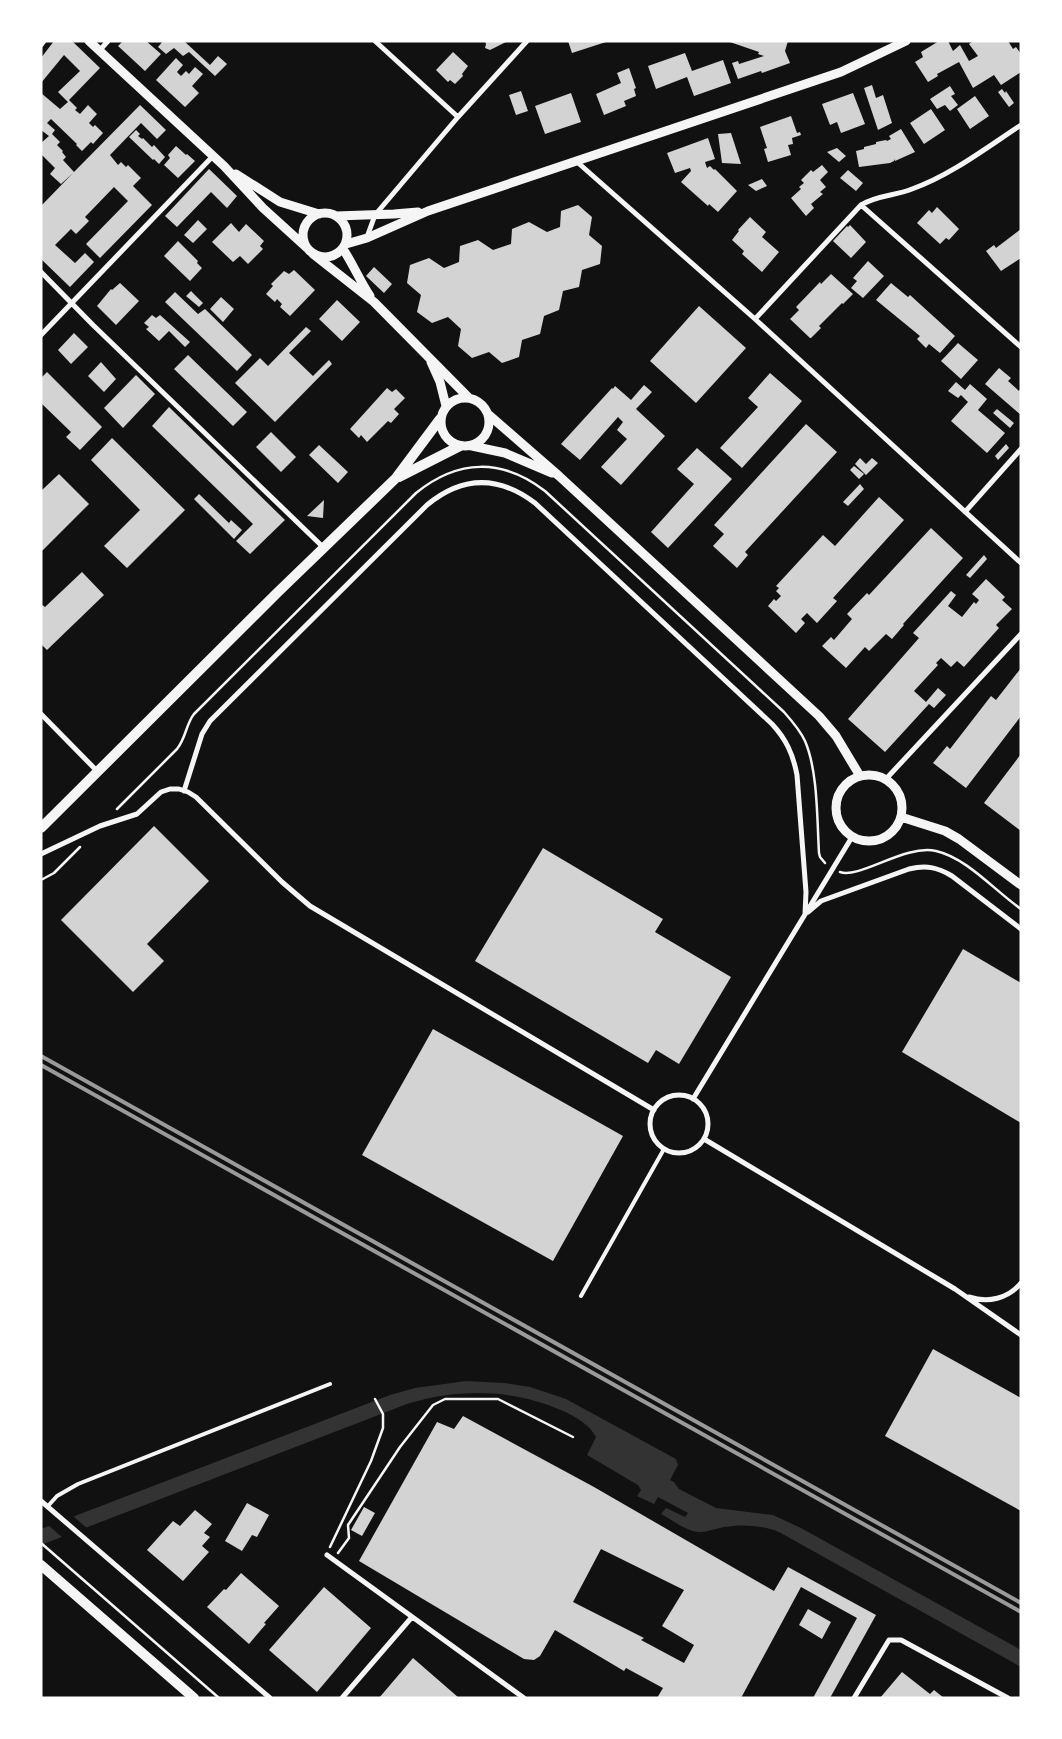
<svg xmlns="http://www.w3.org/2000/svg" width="1062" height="1739" font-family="'Source Sans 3',sans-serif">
<rect width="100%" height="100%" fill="#111"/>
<path fill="#333" d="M 466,1381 L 504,1383 L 530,1387 L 566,1399 L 676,1459 L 678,1465 L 670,1480 L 674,1482 L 679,1489 L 716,1508 L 773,1515 L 801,1528 L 1021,1650 L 1021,1667 L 779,1532 C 761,1525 743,1524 724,1527 C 714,1529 703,1534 693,1531 C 682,1528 671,1519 661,1514 L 666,1508 L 685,1517 L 688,1513 L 658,1497 L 654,1504 L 637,1496 L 641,1490 L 638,1485 L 587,1455 L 596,1437 C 589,1424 576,1417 563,1411 C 514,1389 459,1388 407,1404 L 41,1545 L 41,1529 L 390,1395 L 415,1388 Z"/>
<path fill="#111" d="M 72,1515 L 89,1530 L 64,1539 L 47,1524 Z"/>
<path fill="#d3d3d3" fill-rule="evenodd" d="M 54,41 L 72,41 L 100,68 L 69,100 L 77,108 L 75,110 L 80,114 L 88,105 L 97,114 L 89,123 L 93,127 L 95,125 L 103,133 L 93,144 L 91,142 L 82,151 L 76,145 L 77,144 L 51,119 L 47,123 L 55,130 L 52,134 L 60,142 L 57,145 L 63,151 L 62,152 L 66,157 L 63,160 L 74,172 L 140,105 L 166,130 L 157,139 L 141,123 L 110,155 L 118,165 L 121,162 L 126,167 L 128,165 L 141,178 L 133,186 L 152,205 L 100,258 L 86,244 L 128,201 L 114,187 L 85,217 L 89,221 L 76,234 L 71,229 L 55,245 L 75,263 L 85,253 L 94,262 L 70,287 L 41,259 L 41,206 L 73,173 L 61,184 L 50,174 L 55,168 L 41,154 L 41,143 L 49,136 L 41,130 L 41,93 L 60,109 L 68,102 L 58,92 L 80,71 L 64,55 L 41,83 L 41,58 Z
M 123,41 L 146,41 L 161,54 L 145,71 L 118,46 Z
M 163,41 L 184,41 L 210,65 L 218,56 L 227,64 L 215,76 L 189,52 L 183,56 L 174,48 L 166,54 L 158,47 Z
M 485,41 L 508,41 L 490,50 L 485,48 L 486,44 Z
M 568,41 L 606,41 L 606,42 L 572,53 Z
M 727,41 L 788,41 L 785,51 L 790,63 L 762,73 L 761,71 L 738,79 L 732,63 L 738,61 L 739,64 L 764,56 L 758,54 L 759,52 Z
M 939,41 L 948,41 L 953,51 L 960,45 L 969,61 L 978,56 L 969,44 L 973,41 L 1008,41 L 1013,49 L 1016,47 L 1021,54 L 1021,72 L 1001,85 L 994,75 L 973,88 L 959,62 L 937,74 L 938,76 L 928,82 L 915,62 L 923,57 L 921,52 Z
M 453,52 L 468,66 L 462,74 L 463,76 L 455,84 L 450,80 L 448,82 L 436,70 Z
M 685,53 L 692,71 L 723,60 L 731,83 L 694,96 L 687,77 L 656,89 L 648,66 Z
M 176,58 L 183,65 L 177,72 L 181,76 L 186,71 L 189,74 L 195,67 L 203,74 L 192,86 L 199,93 L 185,107 L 156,80 Z
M 629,68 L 636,88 L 634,89 L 636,96 L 624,101 L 626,106 L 604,115 L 596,94 L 621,83 L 617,73 Z
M 872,85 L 876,98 L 883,95 L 892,123 L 878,130 L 864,88 Z
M 950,86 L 955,94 L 951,96 L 958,105 L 950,111 L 945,105 L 937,109 L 930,99 Z
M 1002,89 L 1005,93 L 1006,91 L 1014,103 L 1009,107 L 998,92 Z
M 521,91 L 528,111 L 516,115 L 509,95 Z
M 571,93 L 581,122 L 545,134 L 535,106 Z
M 853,93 L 865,124 L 841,133 L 837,122 L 830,125 L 822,104 Z
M 975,96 L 989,116 L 970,129 L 957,109 Z
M 931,109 L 945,130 L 924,144 L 910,123 Z
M 791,116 L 797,133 L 800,132 L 801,135 L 792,138 L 793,144 L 788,145 L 791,155 L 768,162 L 764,149 L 767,148 L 760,127 Z
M 901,129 L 915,152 L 895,161 L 894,159 L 894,161 L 890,163 L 859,167 L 856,151 L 864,149 L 864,147 L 876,144 L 876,142 L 886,140 L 887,141 L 891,139 L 889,136 Z
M 136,130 L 140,134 L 138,136 L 142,139 L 143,138 L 152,147 L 154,145 L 165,157 L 159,164 L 154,159 L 153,160 L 129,137 Z
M 731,133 L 741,164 L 722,163 L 718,134 Z
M 708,138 L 715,159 L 705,162 L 707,168 L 710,166 L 714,170 L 715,169 L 737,191 L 718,212 L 709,204 L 708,206 L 681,182 L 691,171 L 690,168 L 675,173 L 667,153 Z
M 176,146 L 186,155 L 187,154 L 195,161 L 178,178 L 164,165 L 170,158 L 168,155 Z
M 837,148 L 846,156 L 839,162 L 827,152 Z
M 822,165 L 828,172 L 820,180 L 826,187 L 820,192 L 823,194 L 811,204 L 814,208 L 806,216 L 791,198 L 801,189 L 799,187 L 804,183 L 801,180 L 811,170 L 813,172 Z
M 209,169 L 237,196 L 227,208 L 211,192 L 177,227 L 165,216 Z
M 848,170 L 863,183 L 856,191 L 840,178 Z
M 762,179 L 767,186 L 756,191 L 748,185 Z
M 578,205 L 592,217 L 589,235 L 602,246 L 600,264 L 582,270 L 579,287 L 563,291 L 559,310 L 544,316 L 540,334 L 522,340 L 519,357 L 502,363 L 489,352 L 472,358 L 458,346 L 461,329 L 448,317 L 432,323 L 417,312 L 421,295 L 407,283 L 410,265 L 429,258 L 444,268 L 459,262 L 460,246 L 478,240 L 493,250 L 511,244 L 512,229 L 529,222 L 547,232 L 560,227 L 561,211 Z
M 937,207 L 959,229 L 949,240 L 946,238 L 940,244 L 917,223 L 929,210 L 932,213 Z
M 750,217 L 766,232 L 762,237 L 779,252 L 762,272 L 742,254 L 744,251 L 732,240 L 739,231 L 738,230 Z
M 198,220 L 207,229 L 193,243 L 184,235 Z
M 231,223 L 239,232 L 246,224 L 264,241 L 260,246 L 263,249 L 248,264 L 240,256 L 233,262 L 212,242 Z
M 850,225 L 866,242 L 851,258 L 833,241 L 847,226 L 848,227 Z
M 1021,229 L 1021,258 L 1001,271 L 986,251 L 994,245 L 996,248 Z
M 178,241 L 198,261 L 197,263 L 202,268 L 190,281 L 164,256 Z
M 868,261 L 884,276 L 863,298 L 851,288 L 857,281 L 853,278 Z
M 374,267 L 392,284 L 384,293 L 366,276 Z
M 294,270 L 315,290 L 290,316 L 280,307 L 282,304 L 277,299 L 275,302 L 266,294 L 273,286 L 271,284 L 284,271 L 289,274 Z
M 831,274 L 853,294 L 843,304 L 842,303 L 819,326 L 821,328 L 811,338 L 810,338 L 790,319 L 799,310 L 796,307 L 820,282 L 821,284 Z
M 120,283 L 139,301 L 116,325 L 97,306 L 111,289 L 112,290 Z
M 891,283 L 908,297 L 910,295 L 955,336 L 940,353 L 929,344 L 926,348 L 917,339 L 920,336 L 876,300 Z
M 191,291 L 203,303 L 199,307 L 186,296 Z
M 175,292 L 198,314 L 205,309 L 252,355 L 237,371 L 165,302 Z
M 221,297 L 234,309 L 223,322 L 210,309 Z
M 337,300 L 360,322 L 342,341 L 319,319 Z
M 699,306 L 746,348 L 696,403 L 650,361 Z
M 152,315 L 156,318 L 160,315 L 190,342 L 185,347 L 169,331 L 159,341 L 146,329 L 149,327 L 144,323 Z
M 306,327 L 311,331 L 289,353 L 313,376 L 329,360 L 332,364 L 275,422 L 235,383 L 260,358 L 268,366 Z
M 74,333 L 88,347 L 71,364 L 58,350 Z
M 958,343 L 978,360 L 961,379 L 941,361 Z
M 188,355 L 247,412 L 233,426 L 174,369 Z
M 101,362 L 116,379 L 104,392 L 88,376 Z
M 999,368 L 1011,378 L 1008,381 L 1019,391 L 1021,388 L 1021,415 L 985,384 Z
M 47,372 L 102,427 L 80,450 L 66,437 L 71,432 L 41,403 L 41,378 Z
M 770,373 L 802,401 L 742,468 L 720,448 L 758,407 L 748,398 Z
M 136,375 L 155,394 L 123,428 L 104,408 Z
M 956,382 L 965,390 L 970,384 L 987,399 L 978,410 L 1005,433 L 987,453 L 951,421 L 968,402 L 961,395 L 958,398 L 948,391 Z
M 644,385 L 652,392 L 636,409 L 665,436 L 621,485 L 601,467 L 627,439 L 617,430 L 623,422 L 618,417 L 580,460 L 561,444 L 612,388 L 613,389 L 615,386 L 631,400 Z
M 387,388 L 392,392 L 396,389 L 405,398 L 394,409 L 399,414 L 391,423 L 388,421 L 367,442 L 361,435 L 359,438 L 350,429 Z
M 169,407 L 285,520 L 250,554 L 236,541 L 253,524 L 152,426 Z
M 997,409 L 1014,423 L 1010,428 L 993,413 Z
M 806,424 L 837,452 L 745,552 L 748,555 L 737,568 L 713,546 L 724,534 L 714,525 Z
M 271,432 L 296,457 L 281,472 L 256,447 Z
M 112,438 L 185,510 L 127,568 L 104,546 L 140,510 L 91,460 Z
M 1006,444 L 1009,448 L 998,460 L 995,456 Z
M 319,445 L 348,472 L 338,483 L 309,455 Z
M 697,448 L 732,479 L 668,548 L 651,532 L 694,484 L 677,469 Z
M 860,458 L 866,464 L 872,458 L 878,463 L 866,475 L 855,464 Z
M 854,466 L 864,474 L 859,479 L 850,470 Z
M 59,474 L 89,504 L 41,552 L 41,491 Z
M 860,484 L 864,489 L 848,506 L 843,502 Z
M 199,494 L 229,523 L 231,520 L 242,530 L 234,539 L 194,499 Z
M 879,497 L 904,520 L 833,598 L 837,601 L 817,623 L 807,613 L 801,619 L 805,623 L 796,633 L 768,606 L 774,599 L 776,601 L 781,596 L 776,591 L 779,588 L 776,586 L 823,535 L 835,546 Z
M 324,500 L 323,518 L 307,516 Z
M 931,528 L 963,558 L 903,624 L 904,625 L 892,639 L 886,634 L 869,651 L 865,647 L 846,668 L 822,646 L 831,637 L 834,640 L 852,619 L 847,614 L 867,593 L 869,595 Z
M 984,555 L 987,559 L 970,578 L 966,575 Z
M 82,572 L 104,595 L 47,650 L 41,644 L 41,604 L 45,607 Z
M 986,579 L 1005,597 L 1002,600 L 1012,609 L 996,625 L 999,628 L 964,667 L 957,661 L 951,667 L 941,658 L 936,663 L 938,665 L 914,691 L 926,702 L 938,688 L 946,695 L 934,708 L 929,704 L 885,752 L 848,719 L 919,638 L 913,633 L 951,591 L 956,595 L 948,606 L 962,617 L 974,602 L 976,604 L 979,600 L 972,594 Z
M 1021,668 L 1021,716 L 966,788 L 933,763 L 947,746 L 950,749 L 991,696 L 996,700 Z
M 1021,754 L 1021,831 L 984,803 Z
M 154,826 L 209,881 L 147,944 L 164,961 L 133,992 L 61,920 Z
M 543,848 L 663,919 L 655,932 L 731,977 L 679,1064 L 656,1050 L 648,1063 L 475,961 Z
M 963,949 L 1021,983 L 1021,1123 L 902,1052 Z
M 433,1029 L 623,1136 L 553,1261 L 362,1155 Z
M 933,1349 L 1021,1398 L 1021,1511 L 885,1436 Z
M 463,1416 L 594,1487 L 774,1591 L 788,1567 L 876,1615 L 830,1698 L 813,1698 L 857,1618 L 801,1587 L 741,1698 L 657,1698 L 663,1688 L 626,1668 L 624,1671 L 555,1630 L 540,1656 L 534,1660 L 524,1659 L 359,1561 L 437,1422 L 454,1429 ZM 601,1549 L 684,1590 L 662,1626 L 694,1645 L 684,1663 L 641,1640 L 644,1638 L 573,1602 Z
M 247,1503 L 269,1515 L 257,1537 L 252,1535 L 242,1551 L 225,1541 Z
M 364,1507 L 375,1513 L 362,1536 L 351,1530 Z
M 195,1510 L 212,1524 L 204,1533 L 210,1537 L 202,1546 L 209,1552 L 183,1581 L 147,1550 L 173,1521 L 180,1526 Z
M 241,1573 L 279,1606 L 264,1623 L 266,1624 L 249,1644 L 207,1607 L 224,1589 L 226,1590 Z
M 324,1587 L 371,1628 L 317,1692 L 269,1650 Z
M 808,1609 L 831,1622 L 822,1639 L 799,1625 Z
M 413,1658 L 459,1698 L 379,1698 Z
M 902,1672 L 930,1694 L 934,1690 L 944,1698 L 880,1698 Z"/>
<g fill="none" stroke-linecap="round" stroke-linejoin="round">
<path stroke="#f5f5f5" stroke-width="2.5" d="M 117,809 L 177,749 C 186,738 186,724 194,714 L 416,493 C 458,459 502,458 545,491 L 784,712 C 792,721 800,730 805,741 C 818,771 817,820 819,853 L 820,857 L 825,863
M 840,872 C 860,879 905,844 936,851 C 967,858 995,891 1021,909
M 41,880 L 54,873 L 80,847
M 41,1543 L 219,1698
M 330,1547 L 371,1461 L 383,1428 L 383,1414 L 375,1399
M 338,1553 L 349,1538 L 348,1525 L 400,1447 L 433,1405 L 445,1399 L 498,1399 L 573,1437"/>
<path stroke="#f5f5f5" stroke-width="4" d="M 581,1296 L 664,1149
M 48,1506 L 57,1496 L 78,1484 L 330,1384"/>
<path stroke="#f5f5f5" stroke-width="5" d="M 375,41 L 458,117
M 41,45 L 44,41
M 99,51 L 108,41
M 576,161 L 755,319 L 1021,563
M 861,205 L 1021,347
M 367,237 L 375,215 L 458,117 L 527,41
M 41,272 L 93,325 L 324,548
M 755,319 L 861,205 C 877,195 895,196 912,189 C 951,175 986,148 1021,125
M 41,335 L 213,156
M 965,512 L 1021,449
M 41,714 L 97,771
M 885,780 L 1021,634
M 184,791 L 202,734 L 210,721 L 427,505 C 462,476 498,475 535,503 L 772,724 C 786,739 793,754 797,775 L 806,892 L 805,914
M 41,854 L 100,826 L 137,814 L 161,792 L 170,789 L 179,789 L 188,792 L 196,797 L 282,882 L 310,906 L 654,1110
M 808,912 L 821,901 L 909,869 C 926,865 937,867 952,876 L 1021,929
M650 1124a29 29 0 1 1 58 0a29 29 0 1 1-58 0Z
M 693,1099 L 852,837
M 704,1139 L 955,1289 L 1021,1335
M 969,1297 C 988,1303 1008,1299 1021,1283
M 41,1501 L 270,1698
M 327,1555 L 524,1698
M 342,1698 L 412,1617
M 854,1698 L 889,1640 L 901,1640 L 1008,1698"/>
<path stroke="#f5f5f5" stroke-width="9" d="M 89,41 L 224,166 L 263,208 L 307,248
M 236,174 L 280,202 L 319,214
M303 235a22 22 0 1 1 44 0a22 22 0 1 1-44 0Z
M 336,216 L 394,214 L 418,212
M 346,244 L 367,238 L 428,211 L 841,72 L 906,41
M 343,249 C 353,264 360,281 370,296
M 313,254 L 374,302 L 468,397
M 431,362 L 440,382 L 446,406
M441 422a24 24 0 1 1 48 0a24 24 0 1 1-48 0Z
M 489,415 L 559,476 L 819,716 L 836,736 L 860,776
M 472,446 L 505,453 L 552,473
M836 808a33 33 0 1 1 66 0a33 33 0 1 1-66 0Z
M 901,817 L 945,831 L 959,839 L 1021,885"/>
<path stroke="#f5f5f5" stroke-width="10" d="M 399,477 L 460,446
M 41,828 L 278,592 L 396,478 L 440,419
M 41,1565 L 194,1698"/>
<path stroke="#9a9a9a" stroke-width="4" d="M 41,1056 L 1021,1603
M 41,1065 L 1021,1612"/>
</g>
<rect width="1062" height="1739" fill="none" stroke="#ffffff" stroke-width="85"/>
</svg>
